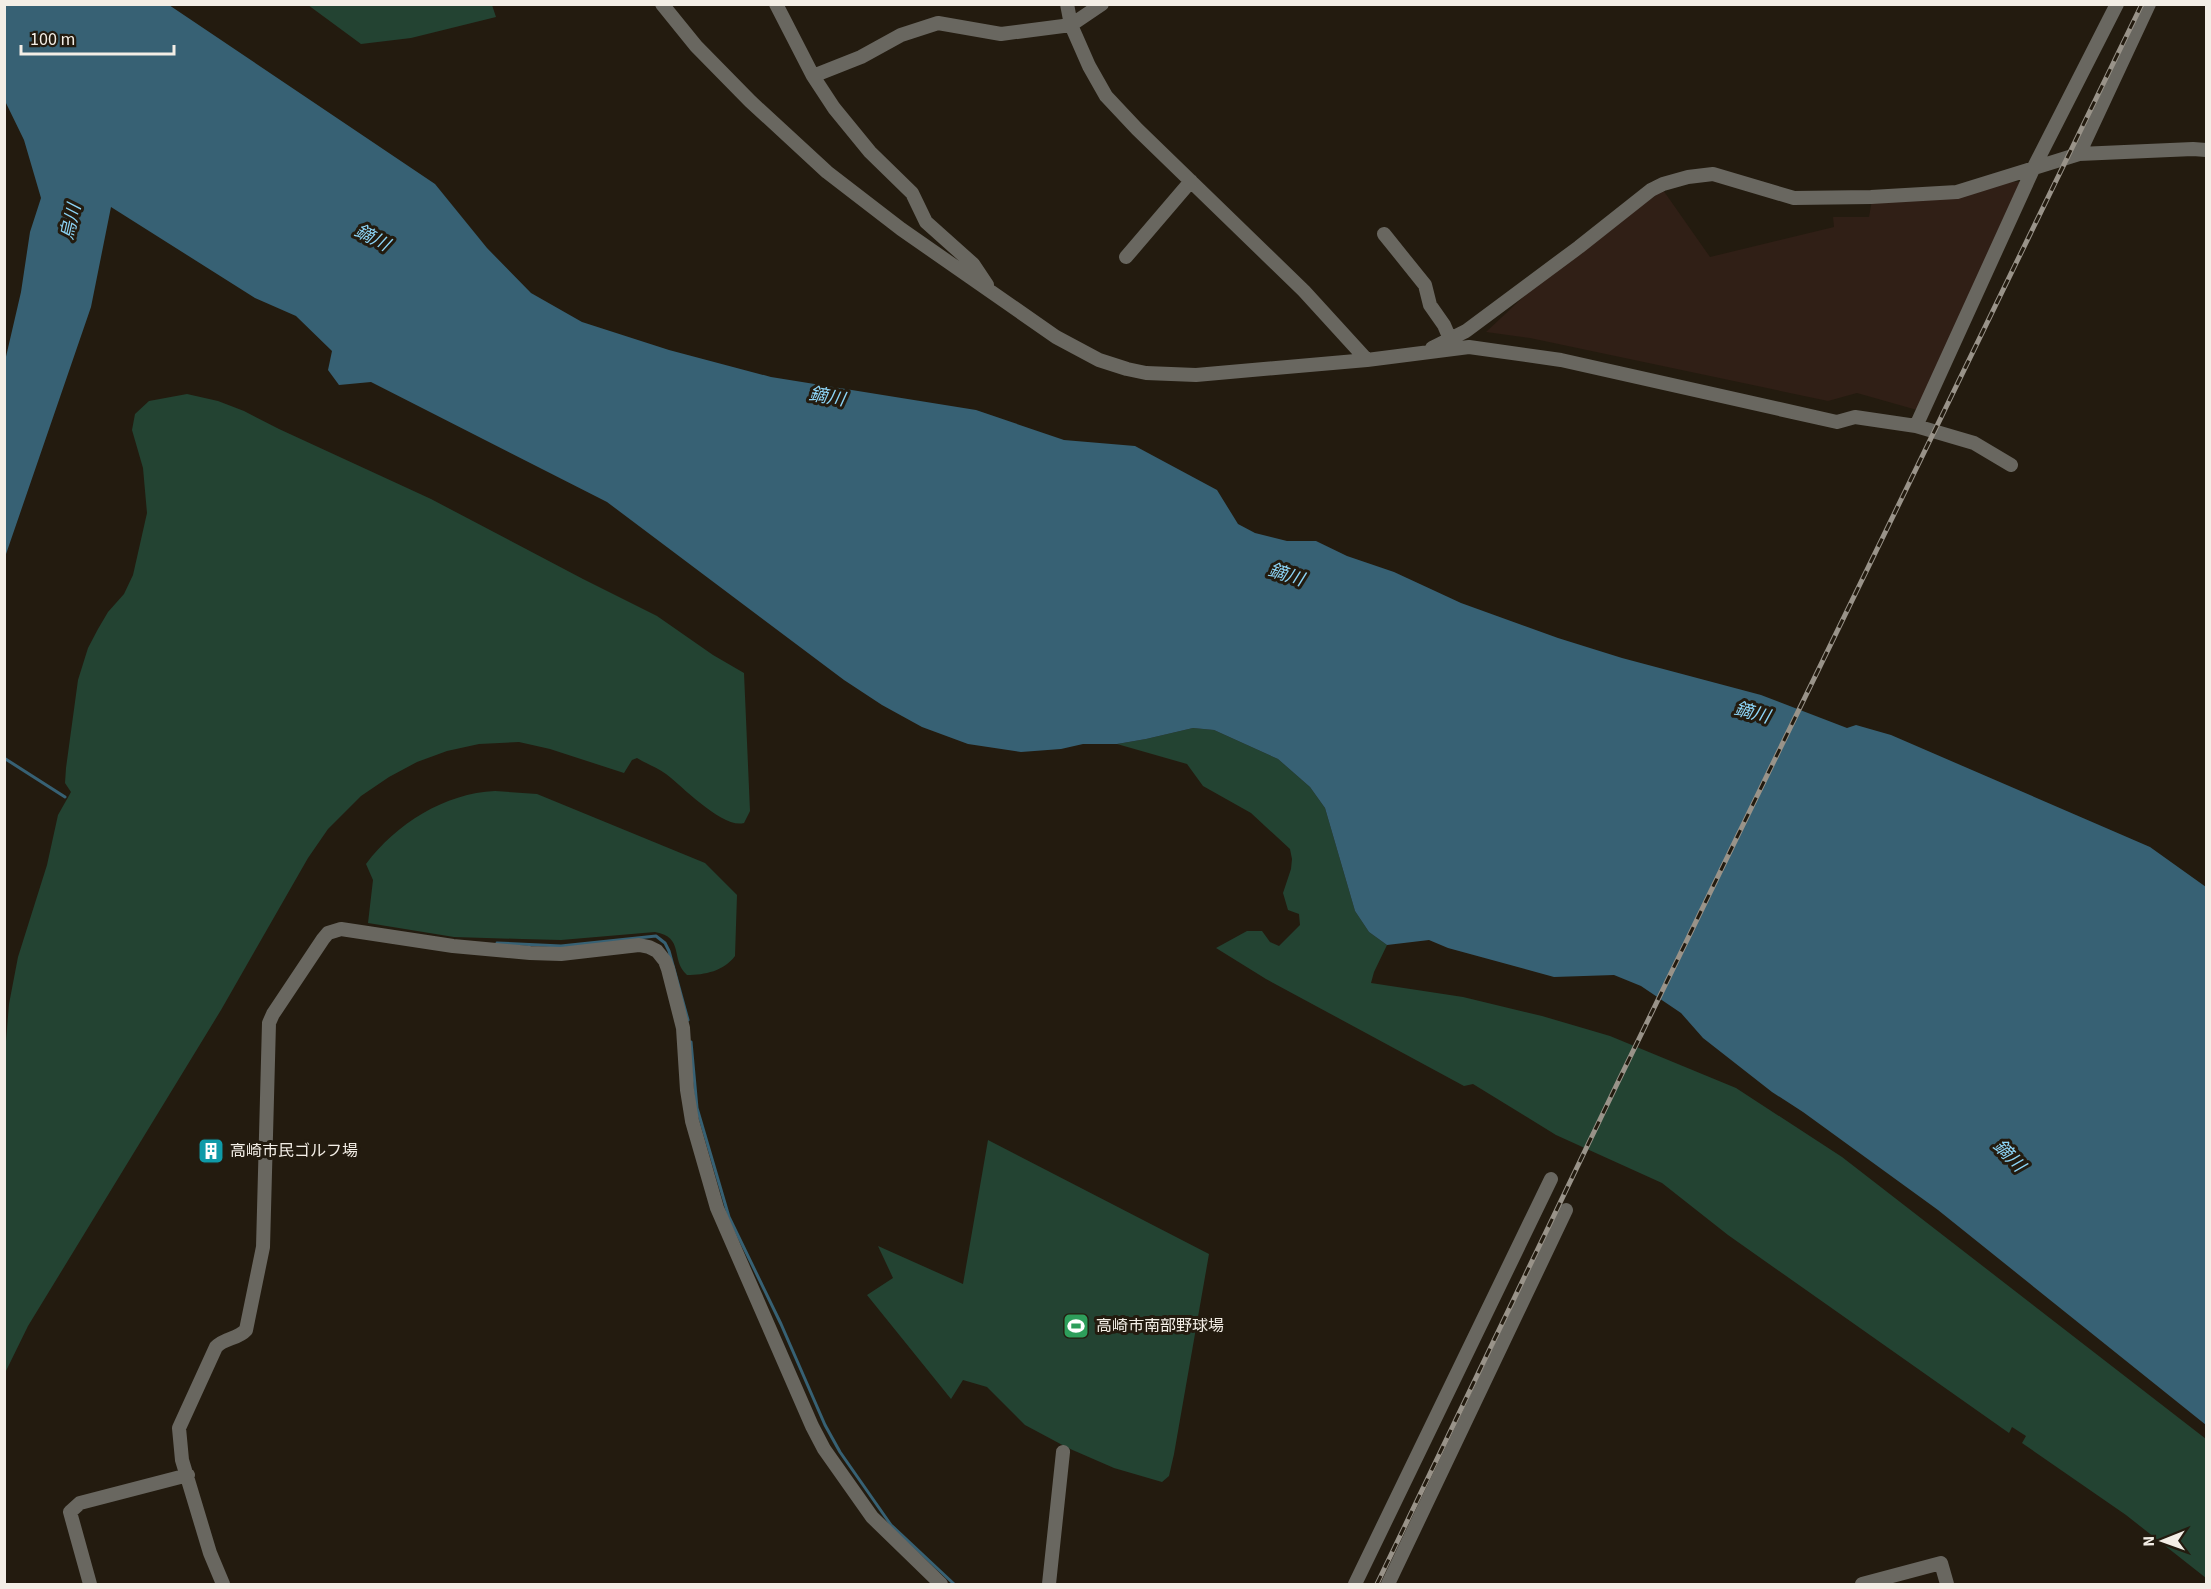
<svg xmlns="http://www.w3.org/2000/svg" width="2211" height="1589" font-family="'Source Sans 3','Noto Sans JP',sans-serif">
<rect width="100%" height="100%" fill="#231b0f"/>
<path fill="#301f16" d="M 2005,182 L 2024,182 L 1917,410 L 1857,393 L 1828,401 L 1530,338 L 1486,332 L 1532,289 L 1581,249 L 1663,190 L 1710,257 L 1834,227 L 1833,217 L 1869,217 L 1872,200 Z"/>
<path fill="#234332" d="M 308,5 L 492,5 L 496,17 L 411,38 L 361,44 Z
M 187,394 L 218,401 L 244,411 L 279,429 L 431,499 L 583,579 L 657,616 L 713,655 L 744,673 L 750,811 L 744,823 C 723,829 683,787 666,774 C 658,768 647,764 637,758 L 632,760 L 624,773 L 550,749 L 519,742 L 479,744 L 447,751 L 417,762 L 389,777 L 361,796 L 328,829 L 308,858 L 221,1010 L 28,1326 L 5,1373 L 4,1066 L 9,1004 L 18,957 L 47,865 L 58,815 L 71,792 L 65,783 L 66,768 L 78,680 L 88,648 L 98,629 L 108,612 L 124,594 L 133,575 L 147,513 L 143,468 L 132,430 L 135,414 L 149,401 Z
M 1193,728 L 1214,730 L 1278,759 L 1310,787 L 1325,808 L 1355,911 L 1369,932 L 1387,945 L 1374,972 L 1371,983 L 1463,997 L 1542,1016 L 1610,1036 L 1736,1088 L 1842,1157 L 2206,1439 L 2206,1578 L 2126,1515 L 2022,1443 L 2026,1436 L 2012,1427 L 2009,1433 L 1728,1235 L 1662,1183 L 1556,1135 L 1473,1084 L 1464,1086 L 1266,979 L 1216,948 L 1247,931 L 1262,931 L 1270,942 L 1279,946 L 1300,925 L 1299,914 L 1288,910 L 1283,893 L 1291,869 L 1292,859 L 1290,849 L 1251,813 L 1203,786 L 1187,764 L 1117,744 L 1146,739 Z
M 495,791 L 537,794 L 705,863 L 737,895 L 735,956 C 724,971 705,975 687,975 C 670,960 685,937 655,932 L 561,940 L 522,939 L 454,937 L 368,923 L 373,880 L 366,864 C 396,824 445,793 495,791 Z
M 988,1140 L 1209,1254 L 1174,1454 L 1169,1476 L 1162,1482 L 1114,1468 L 1068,1448 L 1025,1425 L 987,1387 L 963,1380 L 951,1399 L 867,1295 L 893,1278 L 878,1246 L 963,1284 Z"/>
<path fill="#376174" d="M 5,4 L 169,5 L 435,184 L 487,248 L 531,293 L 582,322 L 669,350 L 771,377 L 976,410 L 1064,440 L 1135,446 L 1217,490 L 1238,524 L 1255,533 L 1287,541 L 1316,541 L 1347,556 L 1394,572 L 1461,603 L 1558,638 L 1622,658 L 1761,695 L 1847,728 L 1856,725 L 1891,735 L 2150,847 L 2206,887 L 2206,1425 L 1938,1210 L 1803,1112 L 1772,1092 L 1703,1038 L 1681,1013 L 1641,986 L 1614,975 L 1554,977 L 1448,948 L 1429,940 L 1387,945 L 1369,932 L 1355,911 L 1325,808 L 1310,787 L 1278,759 L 1214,730 L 1193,728 L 1146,739 L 1117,744 L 1083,744 L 1061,749 L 1021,752 L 968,744 L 922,727 L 882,705 L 844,680 L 607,502 L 371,382 L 339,385 L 328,370 L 332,351 L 296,316 L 255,298 L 111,207 L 91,307 L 5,557 L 5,361 L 21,292 L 30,232 L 41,198 L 24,140 L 5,101 Z"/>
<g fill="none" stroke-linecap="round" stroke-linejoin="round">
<path stroke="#376174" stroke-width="3" d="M 4,758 L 65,797
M 497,943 L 561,946 L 656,936 L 665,943 L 669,951 L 688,1020
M 691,1042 L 697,1108 L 729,1217 L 781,1324 L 825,1425 L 840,1452 L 891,1525 L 954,1584"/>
<path stroke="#696760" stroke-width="14" d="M 662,4 L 696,46 L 750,101 L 827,172 L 901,229 L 1056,337 L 1099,360 L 1127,369 L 1146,373 L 1196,375 L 1367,360 L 1469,347 L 1561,360 L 1837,422 L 1855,417 L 1916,426 L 1974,443 L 2011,465
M 776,4 L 813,76 L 834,108 L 870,152 L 912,193 L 926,222 L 973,264 L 987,285
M 1067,4 L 1071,25 L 1089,66 L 1106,96 L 1137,129 L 1304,291 L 1367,360
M 813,76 L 861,57 L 901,35 L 938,23 L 1001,34 L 1071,25 L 1102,4
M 2079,154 L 2149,4
M 1384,234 L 1425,285 L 1430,305 L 1444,325 L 1453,346
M 1126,257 L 1191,181
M 1432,348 L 1466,331 L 1579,247 L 1651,190 L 1663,184 L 1688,177 L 1713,174 L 1794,198 L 1871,197 L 1957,192 L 2079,154 L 2193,149 L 2206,150
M 1916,426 L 2034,167 L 2117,4
M 90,1584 L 70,1512 L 80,1503 L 188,1475
M 223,1584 L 210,1553 L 182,1460 L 179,1428 L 216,1347 C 224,1338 238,1339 246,1330 L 263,1247 L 269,1023 L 273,1014 L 323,939 L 328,933 L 341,929 L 453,946 L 530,953 L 561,954 L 639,945 L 649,947 L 657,951 L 665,961 L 668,969 L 683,1028 L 687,1090 L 692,1121 L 717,1208 L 812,1426 L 824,1449 L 872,1517 L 941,1584
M 1049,1584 L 1063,1452
M 1355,1584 L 1551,1179
M 1388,1584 L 1566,1210
M 1862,1584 L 1941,1563 L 1947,1584"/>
<g stroke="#999389" stroke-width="5">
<path id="rail" d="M 1377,1584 L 1618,1082 L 2142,4"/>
</g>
<use href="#rail" stroke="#231b0f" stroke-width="3" stroke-dasharray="9" stroke-linecap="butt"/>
</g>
<defs>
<g id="building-square" transform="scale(1.35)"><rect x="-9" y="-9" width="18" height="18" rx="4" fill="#0f9aa8" stroke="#231b0f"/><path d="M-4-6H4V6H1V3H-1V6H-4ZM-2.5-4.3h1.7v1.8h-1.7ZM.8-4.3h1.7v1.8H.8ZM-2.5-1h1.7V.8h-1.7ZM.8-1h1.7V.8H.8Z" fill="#fff"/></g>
<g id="stadium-square" transform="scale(1.35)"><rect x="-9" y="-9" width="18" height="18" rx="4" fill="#2e9e5b" stroke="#231b0f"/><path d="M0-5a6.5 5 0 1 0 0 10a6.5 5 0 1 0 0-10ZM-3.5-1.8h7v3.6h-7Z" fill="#fff"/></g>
</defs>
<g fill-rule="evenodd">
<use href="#building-square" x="211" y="1151"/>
<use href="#stadium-square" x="1076" y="1326"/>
</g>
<g text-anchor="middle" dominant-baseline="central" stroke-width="6" stroke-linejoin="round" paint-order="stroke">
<g font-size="16" fill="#f3eee6" stroke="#231b0f" text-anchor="start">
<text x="230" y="1151">高崎市民ゴルフ場</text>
<text x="1096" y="1326">高崎市南部野球場</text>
</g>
<g font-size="18" font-style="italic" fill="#8dd5f7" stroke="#231b0f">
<text transform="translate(71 222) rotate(-77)">烏川</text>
<text transform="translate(372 238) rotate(28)">鏑川</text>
<text transform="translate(827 397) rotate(10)">鏑川</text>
<text transform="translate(1286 575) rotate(18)">鏑川</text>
<text transform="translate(1752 713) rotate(15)">鏑川</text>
<text transform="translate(2009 1156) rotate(46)">鏑川</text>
</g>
</g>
<rect width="2211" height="1589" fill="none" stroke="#f3eee6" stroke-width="12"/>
<g transform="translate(2163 1541) rotate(269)" stroke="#231b0f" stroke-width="4.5" paint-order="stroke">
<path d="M0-4.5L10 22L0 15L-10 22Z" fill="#f3eee6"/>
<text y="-9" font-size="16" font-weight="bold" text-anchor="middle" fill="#f3eee6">N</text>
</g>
<path d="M21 45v9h153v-9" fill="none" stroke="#f3eee6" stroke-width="3"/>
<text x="30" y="45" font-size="18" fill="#f3eee6" stroke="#231b0f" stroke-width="4.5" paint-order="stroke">100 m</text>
</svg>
